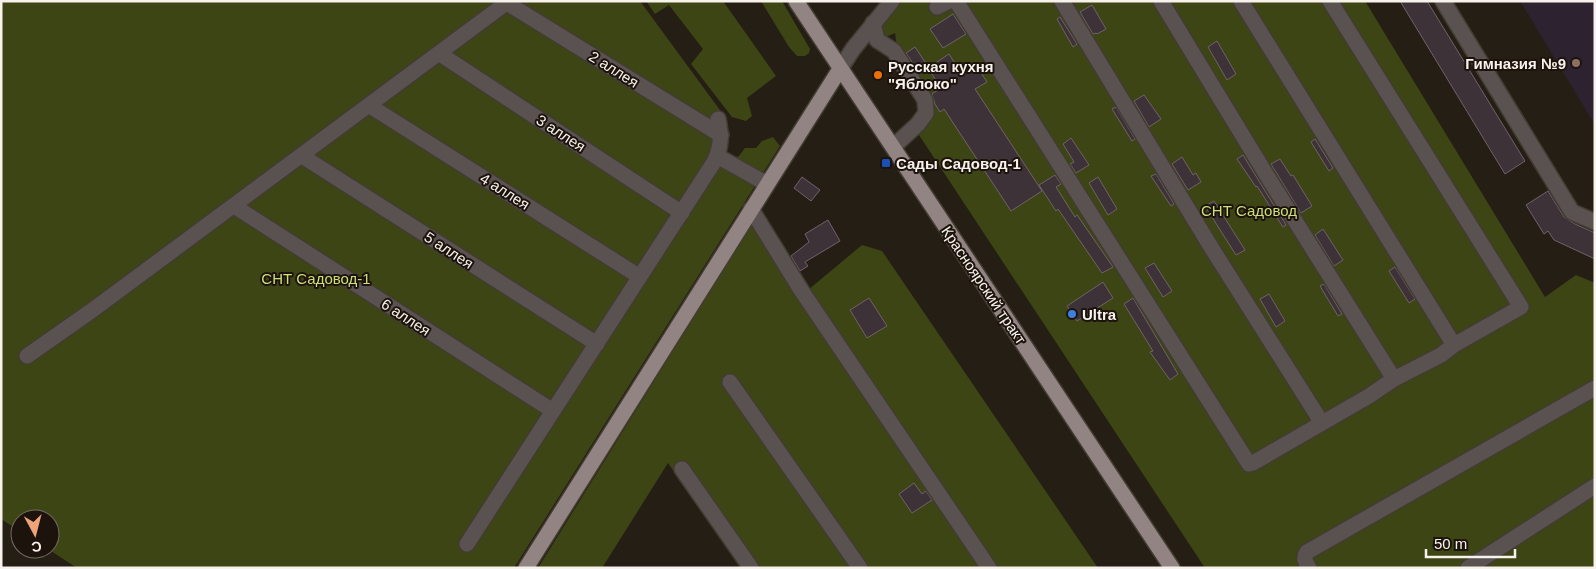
<svg xmlns="http://www.w3.org/2000/svg" width="1596" height="569" font-family="Helvetica,sans-serif">
<rect width="100%" height="100%" fill="#251e14"/>
<path fill="#2c2230" d="M 1520,1 L 1595,1 L 1595,125 Z"/>
<path fill="#3e4515" d="M 1,1 L 640,1 L 725,117 L 726,153 L 738,157 L 745,148 L 756,148 L 762,141 L 773,137 L 780,146 L 514,568 L 77,568 L 48,549 L 50,549 L 50,519 L 20,519 L 20,531 L 1,519 Z
M 646,1 L 723,1 L 776,76 L 747,98 L 752,116 L 746,121 L 732,117 L 691,64 L 703,49 L 669,5 L 655,14 Z
M 761,1 L 782,1 L 810,49 L 809,53 L 805,56 L 797,56 L 789,47 Z
M 902,1 L 939,1 L 928,10 L 943,1 L 1365,1 L 1545,297 L 1576,275 L 1595,283 L 1595,568 L 1205,568 L 919,135 L 921,126 L 932,117 L 899,63 L 895,33 L 886,37 L 881,35 L 880,24 Z
M 751,225 L 785,270 L 808,290 L 862,245 L 882,251 L 1098,568 L 742,568 L 668,463 L 602,568 L 538,568 Z"/>
<path fill="#3e3239" stroke="#6f6269" d="M 1400,1 L 1427,1 L 1525,161 L 1505,174 Z
M 1092,5 L 1106,29 L 1097,34 L 1096,33 L 1093,34 L 1080,12 Z
M 953,14 L 966,34 L 943,48 L 930,29 Z
M 1060,17 L 1077,44 L 1073,47 L 1057,19 Z
M 1217,41 L 1236,74 L 1227,80 L 1208,47 Z
M 915,47 L 927,65 L 918,71 L 906,53 Z
M 949,54 L 962,75 L 976,65 L 987,82 L 975,89 L 1042,191 L 1011,211 L 944,109 L 940,112 L 935,104 L 932,94 L 941,88 L 928,68 Z
M 1144,95 L 1161,119 L 1149,127 L 1134,101 Z
M 1116,107 L 1135,139 L 1132,141 L 1112,109 Z
M 1071,138 L 1089,165 L 1076,173 L 1070,164 L 1074,162 L 1063,144 Z
M 1315,139 L 1333,168 L 1329,171 L 1311,142 Z
M 1243,155 L 1286,225 L 1283,227 L 1257,186 L 1256,187 L 1237,159 Z
M 1182,157 L 1193,175 L 1196,173 L 1201,182 L 1188,190 L 1172,164 Z
M 1280,159 L 1291,176 L 1293,175 L 1312,206 L 1301,213 L 1271,164 Z
M 1156,174 L 1174,204 L 1171,206 L 1151,176 Z
M 1055,175 L 1061,184 L 1056,187 L 1075,217 L 1077,215 L 1113,267 L 1102,273 L 1058,209 L 1056,211 L 1039,185 Z
M 802,177 L 820,190 L 811,201 L 794,188 Z
M 1098,177 L 1117,209 L 1108,215 L 1089,183 Z
M 1548,191 L 1564,217 L 1575,224 L 1595,233 L 1595,259 L 1554,240 L 1548,231 L 1544,234 L 1526,205 Z
M 1214,201 L 1245,250 L 1236,255 L 1205,206 Z
M 828,220 L 840,241 L 805,262 L 808,266 L 800,271 L 791,256 L 809,242 L 805,234 Z
M 1323,229 L 1343,260 L 1334,266 L 1315,235 Z
M 1154,263 L 1172,291 L 1163,297 L 1145,268 Z
M 1395,267 L 1415,299 L 1409,303 L 1389,271 Z
M 1103,282 L 1113,298 L 1077,321 L 1067,306 Z
M 1324,284 L 1342,314 L 1338,316 L 1320,286 Z
M 1269,294 L 1285,321 L 1276,327 L 1260,299 Z
M 869,298 L 887,326 L 867,338 L 850,310 Z
M 1133,298 L 1178,374 L 1170,380 L 1150,352 L 1153,351 L 1124,304 Z
M 914,483 L 922,494 L 926,491 L 932,500 L 912,513 L 899,494 Z"/>
<g fill="none" stroke-linecap="round" stroke-linejoin="round">
<g stroke="#423c32" stroke-width="18">
<path id="minor" d="M 956,1 L 1249,464 L 1253,463 L 1369,396 L 1394,379 L 1441,355 L 1454,345 L 1521,307 L 1330,1
M 1062,1 L 1211,247 L 1317,415 L 1320,424
M 1161,1 L 1269,179 L 1394,379
M 1241,1 L 1454,345
M 1443,1 L 1572,212 L 1595,222
M 507,3 L 721,135
M 937,7 L 949,1
M 873,23 L 877,40 L 894,51 L 925,100 L 926,113 L 918,124 L 893,147
M 440,54 L 682,213
M 840,69 L 853,49 L 892,1
M 370,106 L 640,277
M 302,156 L 597,344
M 717,156 L 767,184
M 234,206 L 553,411
M 751,209 L 801,290 L 989,568
M 27,356 L 94,309 L 509,1
M 730,382 L 860,568
M 682,469 L 751,568
M 467,544 L 714,162 C 722,146 721,135 718,119
M 1309,568 C 1305,561 1303,558 1307,552 L 1595,388
M 1468,568 L 1595,486"/>
</g>
<g stroke="#423c32" stroke-width="18">
<path id="major" d="M 796,1 L 1172,568
M 526,568 L 840,69"/>
</g>
<use href="#minor" stroke="#595251" stroke-width="15"/>
<use href="#major" stroke="#928483" stroke-width="15"/>
</g>
<circle fill="#8d6e63" stroke="#1c140c" stroke-width="2" cx="1576" cy="63" r="5"/>
<circle fill="#e8710a" stroke="#1c140c" stroke-width="2" cx="878" cy="75" r="5"/>
<rect fill="#1a4fb4" stroke="#1c140c" stroke-width="2" x="881" y="158" width="10" height="10" rx="2.5"/>
<circle fill="#3f7fe0" stroke="#1c140c" stroke-width="2" cx="1072" cy="314" r="5"/>
<g text-anchor="middle" dominant-baseline="central" stroke-width="4" stroke-linejoin="round" paint-order="stroke">
<g font-size="15" font-weight="bold" fill="#f7f2eb" stroke="#1c140c" text-anchor="start">
<text x="1566" y="63" text-anchor="end">Гимназия №9</text>
<text x="888" y="66">Русская кухня<tspan x="888" dy="17">"Яблоко"</tspan></text>
<text x="896" y="163">Сады Садовод-1</text>
<text x="1082" y="314">Ultra</text>
</g>
<g font-size="15" fill="#f7f2eb" stroke="#1c140c">
<text transform="translate(614 69) rotate(32)">2 аллея</text>
<text transform="translate(561 133) rotate(33)">3 аллея</text>
<text transform="translate(505 191) rotate(32)">4 аллея</text>
<text transform="translate(449 250) rotate(33)">5 аллея</text>
<text transform="translate(984 285) rotate(56)">Красноярский тракт</text>
<text transform="translate(406 317) rotate(33)">6 аллея</text>
</g>
<g font-size="15" fill="#cedf7a" stroke="#1c140c">
<text x="1249" y="210">СНТ Садовод</text>
<text x="316" y="278">СНТ Садовод-1</text>
</g>
</g>
<rect width="1596" height="569" fill="none" stroke="#f7f2eb" stroke-width="5"/>
<g transform="translate(35 534) rotate(173)"><circle r="24" fill="#1c140c" stroke="#746d65"/>
<path d="M0-4L9 19L0 12L-9 19Z" fill="#efa378"/>
<text y="-8" font-size="14" font-weight="bold" text-anchor="middle" fill="#f7f2eb">С</text>
</g>
<path d="M1426 549v8h89v-8" fill="none" stroke="#f7f2eb" stroke-width="2.5"/>
<text x="1434" y="549" font-size="15" fill="#f7f2eb" stroke="#1c140c" stroke-width="4" paint-order="stroke">50 m</text>
</svg>
